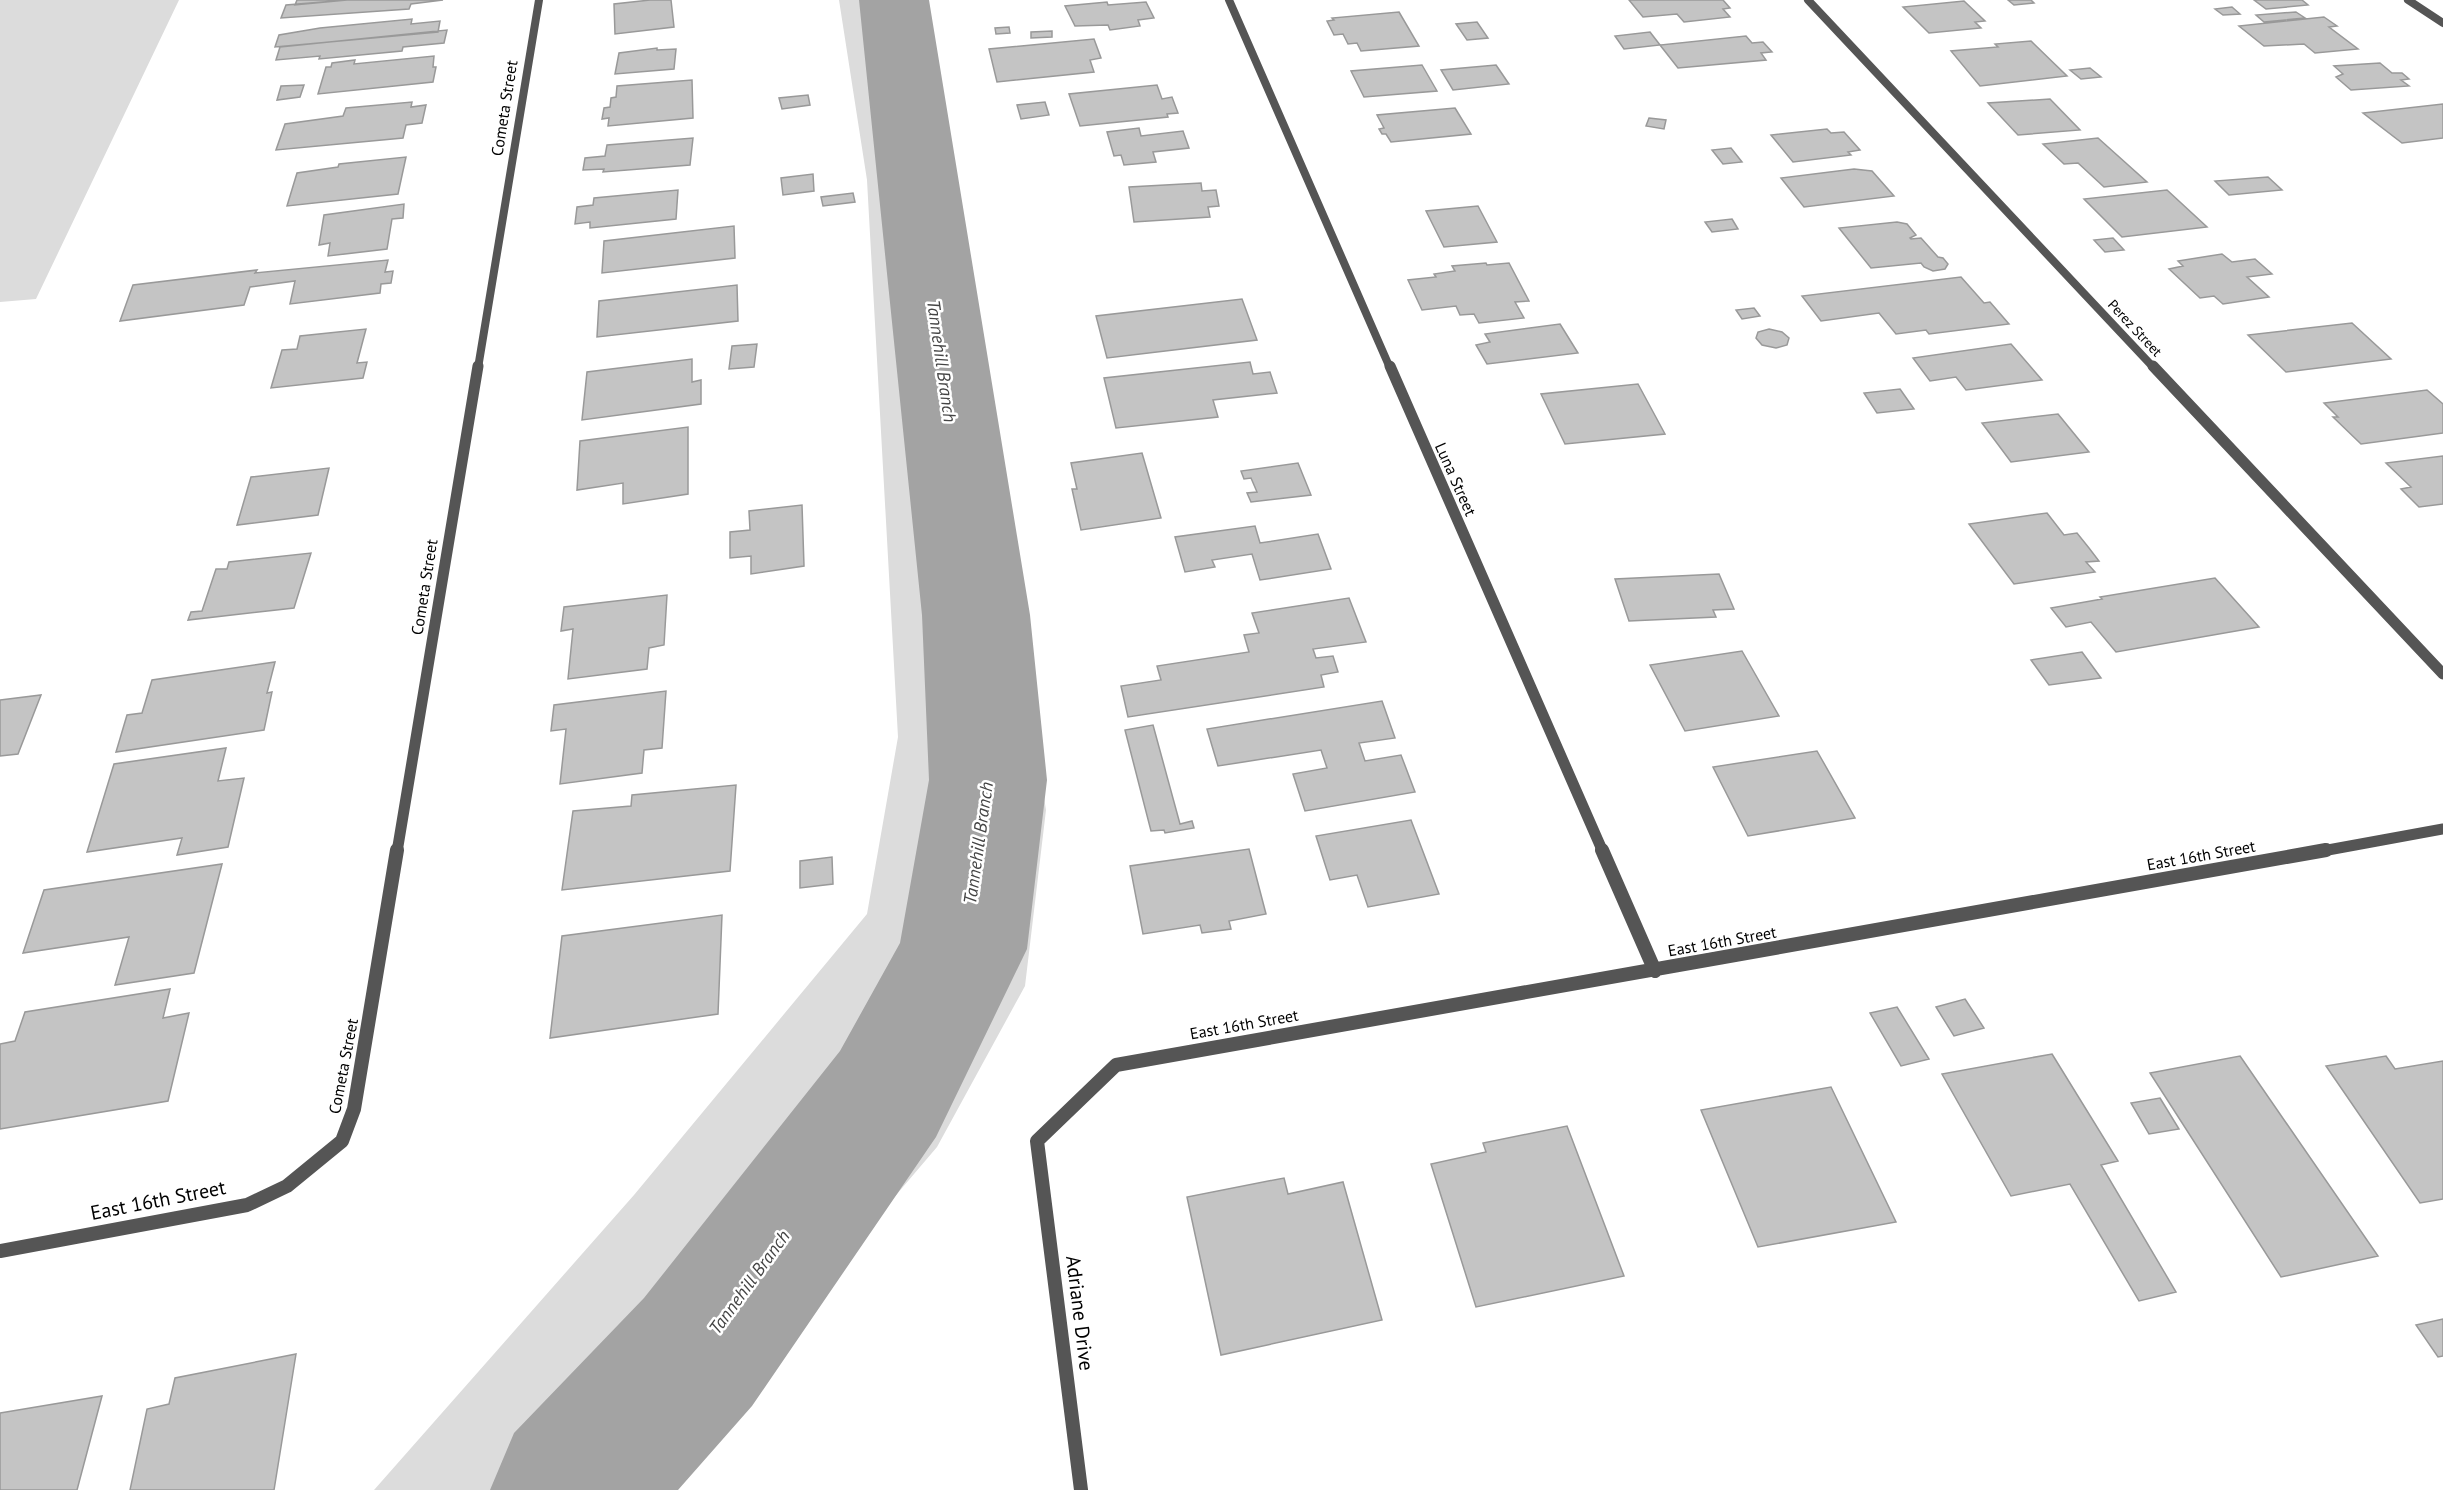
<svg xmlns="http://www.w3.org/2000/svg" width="2443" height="1490" font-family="'PT Sans',sans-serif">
<rect width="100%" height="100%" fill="#fff"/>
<path fill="#dcdcdc" d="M 0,0 L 179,0 L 36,299 L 0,302 Z
M 839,0 L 919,0 L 1046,810 L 1025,986 L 937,1147 L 645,1490 L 374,1490 L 634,1195 L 867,914 L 898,737 L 867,180 Z"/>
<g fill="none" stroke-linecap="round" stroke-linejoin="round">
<path fill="#a3a3a3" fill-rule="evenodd" d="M 859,0 L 929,0 L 1030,615 L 1047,780 L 1027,949 L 936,1137 L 752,1406 L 678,1490 L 490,1490 L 514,1433 L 644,1298 L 840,1051 L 900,943 L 929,780 L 922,615 Z"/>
</g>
<path fill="#c4c4c4" stroke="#999" stroke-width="1.5" d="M 297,0 L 347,0 L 295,5 Z
M 347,0 L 443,0 L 411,4 L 409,9 L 281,18 L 286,5 Z
M 650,0 L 671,0 L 674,27 L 615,34 L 614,4 Z
M 1629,0 L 1723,0 L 1730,8 L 1723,9 L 1730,17 L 1684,22 L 1677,14 L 1643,17 Z
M 2008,0 L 2031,0 L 2034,3 L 2014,5 Z
M 2254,0 L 2302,0 L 2308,5 L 2266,9 Z
M 1964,1 L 1985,21 L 1975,22 L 1981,28 L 1929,33 L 1903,7 Z
M 1107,2 L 1108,5 L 1146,2 L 1154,18 L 1138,20 L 1140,26 L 1110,30 L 1108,25 L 1075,26 L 1065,6 Z
M 2232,7 L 2240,14 L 2223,15 L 2215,9 Z
M 1399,12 L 1419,46 L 1361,51 L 1357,43 L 1348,44 L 1343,34 L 1334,35 L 1327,21 L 1334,20 L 1332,18 Z
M 2296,12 L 2305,18 L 2264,22 L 2256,15 Z
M 2324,17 L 2337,26 L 2329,27 L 2358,49 L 2315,53 L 2304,44 L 2264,46 L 2239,26 Z
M 412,19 L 411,24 L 440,21 L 438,32 L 275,47 L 279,35 L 320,28 Z
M 1477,22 L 1488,38 L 1467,40 L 1456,24 Z
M 1009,27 L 1010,33 L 996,34 L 995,28 Z
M 447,30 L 444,43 L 403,47 L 402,51 L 319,59 L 320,56 L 276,60 L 280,47 Z
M 1052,31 L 1052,37 L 1031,38 L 1031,32 Z
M 1650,32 L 1660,45 L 1624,49 L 1615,36 Z
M 1746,36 L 1752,43 L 1763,42 L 1772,52 L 1761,53 L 1766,60 L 1678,68 L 1660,45 Z
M 1094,39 L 1101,58 L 1090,60 L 1094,72 L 997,82 L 989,49 Z
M 2031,41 L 2067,76 L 1980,86 L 1951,51 L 1998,47 L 1995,44 Z
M 657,48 L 657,50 L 676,49 L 674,69 L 615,74 L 619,53 Z
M 434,56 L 433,67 L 436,67 L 433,82 L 318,94 L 326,67 L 331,67 L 332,63 L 355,60 L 354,64 Z
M 2380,63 L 2392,73 L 2402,73 L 2409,79 L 2401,80 L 2409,86 L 2351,90 L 2336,77 L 2343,74 L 2334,66 Z
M 1422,65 L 1437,91 L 1364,97 L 1351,71 Z
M 1496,65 L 1509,84 L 1453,90 L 1441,70 Z
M 2090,68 L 2101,77 L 2081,79 L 2070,70 Z
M 692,80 L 693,118 L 608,126 L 609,118 L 602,119 L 604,108 L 610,107 L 611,98 L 616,97 L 617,86 Z
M 304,85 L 300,97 L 277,100 L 281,86 Z
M 1157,85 L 1162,99 L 1172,97 L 1178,113 L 1167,114 L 1168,117 L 1080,126 L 1069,94 Z
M 808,95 L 810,105 L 782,109 L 779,98 Z
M 2050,99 L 2080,130 L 2018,135 L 1988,103 Z
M 412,102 L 411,107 L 426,105 L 422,123 L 406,125 L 403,138 L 276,150 L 285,124 L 343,116 L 346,108 Z
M 1045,102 L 1049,115 L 1021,119 L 1017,105 Z
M 2443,104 L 2443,138 L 2402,143 L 2363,113 Z
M 1455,108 L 1471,134 L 1391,142 L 1386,134 L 1382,134 L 1379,129 L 1384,128 L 1377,115 Z
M 1649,118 L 1666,120 L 1664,129 L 1646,126 Z
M 1139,128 L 1141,136 L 1183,131 L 1189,148 L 1153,152 L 1156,162 L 1124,165 L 1121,155 L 1114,156 L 1107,132 Z
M 1827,129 L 1831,133 L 1844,132 L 1860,150 L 1848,152 L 1851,155 L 1793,162 L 1771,135 Z
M 693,138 L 690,165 L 603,172 L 604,169 L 583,170 L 585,158 L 605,156 L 607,145 Z
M 2098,138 L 2147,182 L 2104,187 L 2078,163 L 2064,164 L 2043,144 Z
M 1731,148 L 1742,162 L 1723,164 L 1712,150 Z
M 406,157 L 398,194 L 287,206 L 297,173 L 338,167 L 339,164 Z
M 1854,169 L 1872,171 L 1894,196 L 1804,207 L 1781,178 Z
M 813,174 L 814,191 L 783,195 L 781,178 Z
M 2268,177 L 2282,190 L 2229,195 L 2215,181 Z
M 1201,183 L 1202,191 L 1216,190 L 1219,206 L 1208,207 L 1210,217 L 1134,222 L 1129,187 Z
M 678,190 L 676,219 L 590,228 L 590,222 L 575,224 L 577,207 L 593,205 L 594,198 Z
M 2167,190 L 2207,227 L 2122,237 L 2084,199 Z
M 853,193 L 855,202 L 823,206 L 821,197 Z
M 404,204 L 403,218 L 392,219 L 387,249 L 328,256 L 330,243 L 319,245 L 324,215 Z
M 1478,206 L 1497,242 L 1444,247 L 1426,211 Z
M 1732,219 L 1738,229 L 1712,232 L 1705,222 Z
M 1897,222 L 1907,224 L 1916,235 L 1910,238 L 1911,239 L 1921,238 L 1938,257 L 1943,258 L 1948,264 L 1945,269 L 1933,271 L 1924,267 L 1921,263 L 1871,268 L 1839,228 Z
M 734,226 L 735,258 L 602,273 L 604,241 Z
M 2113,238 L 2124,250 L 2105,252 L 2094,240 Z
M 2222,254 L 2232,262 L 2255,259 L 2272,274 L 2247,277 L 2269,297 L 2223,304 L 2214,296 L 2200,298 L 2169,269 L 2183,266 L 2178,261 Z
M 388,260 L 385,272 L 393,271 L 391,283 L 381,284 L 380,293 L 290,304 L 295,281 L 250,287 L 244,305 L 120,321 L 133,285 L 257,270 L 255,273 Z
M 1486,263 L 1487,265 L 1509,263 L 1529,301 L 1515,302 L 1524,318 L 1479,323 L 1474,314 L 1460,315 L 1456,306 L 1422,310 L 1408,280 L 1436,277 L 1434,274 L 1455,271 L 1452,266 Z
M 1961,277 L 1984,303 L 1990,302 L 2009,324 L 1929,334 L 1926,330 L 1896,334 L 1879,313 L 1821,321 L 1802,296 Z
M 737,285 L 738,321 L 597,337 L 599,301 Z
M 1242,299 L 1257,340 L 1107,358 L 1096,316 Z
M 1754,308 L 1760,316 L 1742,319 L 1736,310 Z
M 2352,323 L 2391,359 L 2286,372 L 2248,335 Z
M 1560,324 L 1578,353 L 1487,364 L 1476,345 L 1490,342 L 1485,334 Z
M 366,329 L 357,363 L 367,362 L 363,378 L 271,388 L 282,350 L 297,349 L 300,336 Z
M 1769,329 L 1782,332 L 1789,338 L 1787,345 L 1776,348 L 1762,345 L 1756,338 L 1758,332 Z
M 757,344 L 754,367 L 729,369 L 732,346 Z
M 2011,344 L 2042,380 L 1966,390 L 1956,377 L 1930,381 L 1913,358 Z
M 692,359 L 692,382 L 701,380 L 701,404 L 582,420 L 587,372 Z
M 1250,362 L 1253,374 L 1270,372 L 1277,393 L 1213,400 L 1218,417 L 1116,428 L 1104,378 Z
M 1638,384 L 1665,434 L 1565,444 L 1541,394 Z
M 1900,389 L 1914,409 L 1877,413 L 1864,393 Z
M 2427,390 L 2443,404 L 2443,433 L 2361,444 L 2333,417 L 2338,417 L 2324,403 Z
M 2058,414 L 2089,452 L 2011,462 L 1982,423 Z
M 688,427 L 688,494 L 623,504 L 623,483 L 577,490 L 580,441 Z
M 1142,453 L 1161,518 L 1081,530 L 1072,489 L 1077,489 L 1071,463 Z
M 2443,456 L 2443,504 L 2419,507 L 2401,489 L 2411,487 L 2386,463 Z
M 1298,463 L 1311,495 L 1251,502 L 1247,493 L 1257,492 L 1251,478 L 1244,479 L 1241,471 Z
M 329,468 L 318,515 L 237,525 L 251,477 Z
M 802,505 L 804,566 L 751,574 L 751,556 L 730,558 L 730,532 L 750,530 L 749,511 Z
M 2047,513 L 2064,535 L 2077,533 L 2089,548 L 2099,561 L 2086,562 L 2095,572 L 2014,584 L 1969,524 Z
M 1255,526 L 1260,543 L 1318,534 L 1331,569 L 1260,580 L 1252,554 L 1212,560 L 1215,567 L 1185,572 L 1175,537 Z
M 311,553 L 294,608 L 188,620 L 191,612 L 202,611 L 216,569 L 227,569 L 229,562 Z
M 1719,574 L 1734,609 L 1713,610 L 1716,617 L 1629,621 L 1615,579 Z
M 2215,578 L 2259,627 L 2116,652 L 2091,622 L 2066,627 L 2051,608 L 2102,599 L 2100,597 Z
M 667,595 L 664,645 L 649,648 L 647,669 L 568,679 L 573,629 L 561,631 L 564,607 Z
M 1349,598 L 1366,642 L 1313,649 L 1316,658 L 1333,656 L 1338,672 L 1321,675 L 1324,687 L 1128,717 L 1121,686 L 1161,680 L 1157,666 L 1249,652 L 1244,635 L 1259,633 L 1252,613 Z
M 1742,651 L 1779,716 L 1685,731 L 1650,665 Z
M 2082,652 L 2101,678 L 2049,685 L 2031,660 Z
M 275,662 L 267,693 L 272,692 L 264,730 L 116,752 L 127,715 L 142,713 L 152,680 Z
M 666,691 L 662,748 L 644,750 L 642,773 L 560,784 L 566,729 L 551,731 L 554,705 Z
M 41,695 L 18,754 L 0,756 L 0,700 Z
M 1382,701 L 1395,738 L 1359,743 L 1365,761 L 1401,755 L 1415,792 L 1305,811 L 1293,774 L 1327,768 L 1321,750 L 1218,766 L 1207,729 Z
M 1153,725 L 1180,824 L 1192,821 L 1194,828 L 1165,833 L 1164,830 L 1151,831 L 1125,730 Z
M 226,748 L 218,781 L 244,778 L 228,847 L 177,855 L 182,838 L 87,852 L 114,764 Z
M 1817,751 L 1855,818 L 1748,836 L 1713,767 Z
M 736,785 L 730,871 L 562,890 L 573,811 L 631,806 L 632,795 Z
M 1411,820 L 1439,894 L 1368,907 L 1357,875 L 1330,880 L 1316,836 Z
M 1249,849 L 1266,914 L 1229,921 L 1231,929 L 1202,933 L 1200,925 L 1143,934 L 1130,866 Z
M 832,857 L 833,884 L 800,888 L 800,861 Z
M 222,864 L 194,973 L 115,985 L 129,937 L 23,953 L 44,890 Z
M 722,915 L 718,1014 L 550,1038 L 562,936 Z
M 170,989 L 163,1018 L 189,1013 L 168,1101 L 0,1129 L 0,1044 L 15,1041 L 25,1012 Z
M 1965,999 L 1984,1028 L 1954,1036 L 1936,1007 Z
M 1897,1007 L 1929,1059 L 1901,1066 L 1870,1013 Z
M 2052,1054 L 2118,1161 L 2101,1165 L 2176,1292 L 2139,1301 L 2070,1184 L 2011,1196 L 1942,1074 Z
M 2240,1056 L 2378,1256 L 2281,1277 L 2150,1073 Z
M 2386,1056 L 2395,1069 L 2443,1061 L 2443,1199 L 2420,1203 L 2326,1066 Z
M 1831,1087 L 1896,1222 L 1758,1247 L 1701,1110 Z
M 2160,1098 L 2179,1129 L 2149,1134 L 2131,1103 Z
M 1567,1126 L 1624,1276 L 1476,1307 L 1431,1164 L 1486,1152 L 1483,1143 Z
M 1284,1178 L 1288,1194 L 1343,1182 L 1382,1320 L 1221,1355 L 1187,1197 Z
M 2443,1319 L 2443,1356 L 2438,1357 L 2416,1325 Z
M 296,1354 L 274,1490 L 130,1490 L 147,1409 L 169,1404 L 175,1378 Z
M 102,1396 L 77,1490 L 0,1490 L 0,1413 Z"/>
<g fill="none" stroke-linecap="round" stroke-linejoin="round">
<path stroke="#555" stroke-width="8" d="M 1229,0 L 1390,368
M 1808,0 L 2154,368
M 2408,0 L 2443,23
M 478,368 L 539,0"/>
<path stroke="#555" stroke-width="11" d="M 1390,366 L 1603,852
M 2153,366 L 2443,674
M 397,852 L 478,366
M 2317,852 L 2443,829"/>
<path stroke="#555" stroke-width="14" d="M 1602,850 L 1655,971
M 0,1251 L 247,1205 L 287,1186 L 342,1141 L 354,1109 L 397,850
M 1081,1490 L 1037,1141 L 1116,1065 L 2326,850"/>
</g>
<g text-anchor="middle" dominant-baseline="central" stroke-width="5" stroke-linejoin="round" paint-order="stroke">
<g font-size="14" fill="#000" stroke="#fff">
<text transform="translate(2135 328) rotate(47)">Perez Street</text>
</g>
<g font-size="16" fill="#000" stroke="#fff">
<text transform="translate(504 108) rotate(-81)">Cometa Street</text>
<text transform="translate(1456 479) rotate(66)">Luna Street</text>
<text transform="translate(424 587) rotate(-81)">Cometa Street</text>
<text transform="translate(2201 855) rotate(-10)">East 16th Street</text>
<text transform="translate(1722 941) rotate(-10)">East 16th Street</text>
<text transform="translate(1244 1024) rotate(-10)">East 16th Street</text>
<text transform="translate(343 1066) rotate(-79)">Cometa Street</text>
</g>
<g font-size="18" font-style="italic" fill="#444" stroke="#fff">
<text transform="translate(942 361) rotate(82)">Tannehill Branch</text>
<text transform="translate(978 843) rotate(-82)">Tannehill Branch</text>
<text transform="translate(749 1282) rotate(-54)">Tannehill Branch</text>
</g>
<g font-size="20" fill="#000" stroke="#fff">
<text transform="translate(158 1200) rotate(-11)">East 16th Street</text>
<text transform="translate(1080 1313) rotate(83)">Adriane Drive</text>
</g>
</g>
</svg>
